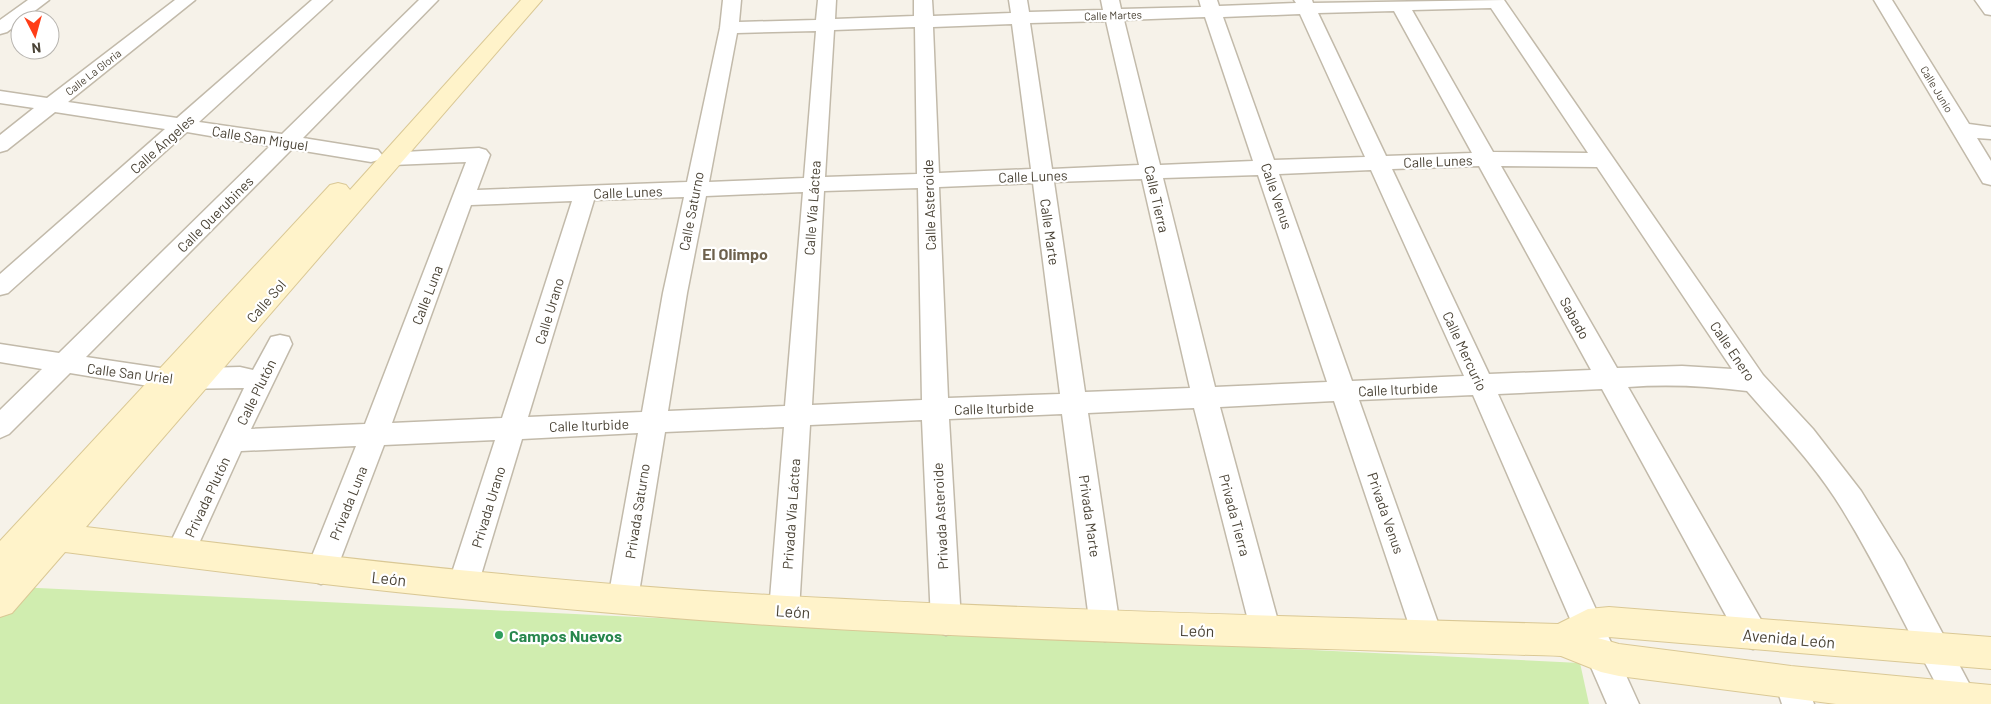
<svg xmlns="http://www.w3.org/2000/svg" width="1991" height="704" font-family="Barlow,sans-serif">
<rect width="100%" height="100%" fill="#f6f2e9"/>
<path fill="#d0edaf" d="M 17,587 L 1580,663 L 1589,704 L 0,704 L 0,606 Z"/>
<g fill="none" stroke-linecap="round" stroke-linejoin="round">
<g stroke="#c2baaa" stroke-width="3">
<path id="street" d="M 28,0 L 49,0 L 7,32 L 0,34 L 0,20 Z
M 175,0 L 195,0 L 68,102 L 177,118 L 312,0 L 332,0 L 199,122 L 282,134 L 419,0 L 438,0 L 303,138 L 378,150 L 382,155 L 378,160 L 371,162 L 292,149 L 86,357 L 167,369 L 240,367 L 253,370 L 271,337 L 280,335 L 289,337 L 292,344 L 251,429 L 365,424 L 466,162 L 392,165 L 385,163 L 381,158 L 385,153 L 479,148 L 486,150 L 490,155 L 477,190 L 687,182 L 720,28 L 723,0 L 741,0 L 739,22 L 816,20 L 818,0 L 836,0 L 835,19 L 914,16 L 914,0 L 932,0 L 933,16 L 1011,13 L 1009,0 L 1027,0 L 1029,12 L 1103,10 L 1101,0 L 1119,0 L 1121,9 L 1201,7 L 1199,0 L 1217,0 L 1219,6 L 1296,3 L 1294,0 L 1312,0 L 1313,3 L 1504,0 L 1763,375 L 1813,429 L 1861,491 L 1903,559 L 1980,704 L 1947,704 C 1911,639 1881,572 1842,509 C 1816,466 1780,429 1747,391 C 1707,386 1668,384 1628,387 L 1764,625 L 1768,635 L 1764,645 L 1753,649 L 1742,645 L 1602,389 L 1498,394 L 1639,704 L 1607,704 L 1473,395 L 1359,400 L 1442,634 L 1438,644 L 1427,648 L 1416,644 L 1412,634 L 1334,401 L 1220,407 L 1281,632 L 1277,642 L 1266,646 L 1255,642 L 1251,632 L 1194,408 L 1088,413 L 1120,627 L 1116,637 L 1105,641 L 1094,637 L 1090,627 L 1062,414 L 949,419 L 961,621 L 957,631 L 946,635 L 935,631 L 931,621 L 922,420 L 810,425 L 799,611 L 795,621 L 784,625 L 773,621 L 769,611 L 784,427 L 665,432 L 638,599 L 634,609 L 623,613 L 612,609 L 608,599 L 638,433 L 522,439 L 478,585 L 473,594 L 463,598 L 453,594 L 448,585 L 495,440 L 384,445 L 336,571 L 331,580 L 321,584 L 311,580 L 306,571 L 356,446 L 241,451 L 191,561 L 181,565 L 171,561 L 166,552 L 244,388 L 167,389 L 70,373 L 9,434 L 0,438 L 0,410 L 42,369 L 0,362 L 0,344 L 59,353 L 270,146 L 187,132 L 8,293 L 0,295 L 0,274 L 165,129 L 55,112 L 7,150 L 0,152 L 0,135 L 34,108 L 0,103 L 0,91 L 47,98 ZM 1491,8 L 1588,153 L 1493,152 L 1412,10 ZM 1394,11 L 1472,153 L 1386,156 L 1318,13 ZM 1300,14 L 1365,157 L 1274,160 L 1223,17 ZM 1205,17 L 1253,161 L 1160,165 L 1124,20 ZM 1106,21 L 1139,165 L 1052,169 L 1030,23 ZM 1012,24 L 1031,169 L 939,173 L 933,27 ZM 915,27 L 917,174 L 825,177 L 834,30 ZM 816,31 L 804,178 L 709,182 L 737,33 ZM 1479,166 L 1591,370 L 1489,374 L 1392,169 ZM 1501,166 L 1597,167 L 1732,369 L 1682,366 L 1617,368 ZM 1371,170 L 1464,376 L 1352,381 L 1279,174 ZM 1258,175 L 1327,382 L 1215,387 L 1163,178 ZM 1142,179 L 1190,388 L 1085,392 L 1054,182 ZM 1033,183 L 1060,394 L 948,398 L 939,187 ZM 918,188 L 922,400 L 812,405 L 824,191 ZM 803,192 L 785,406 L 668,411 L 687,293 L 706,196 ZM 684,197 L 663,293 L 642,412 L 528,417 L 594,200 ZM 572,201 L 502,418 L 392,423 L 471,205 Z
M 1874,0 L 1892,0 L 1969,124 L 1991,127 L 1991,139 L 1977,138 L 1991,161 L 1991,185 L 1983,183 L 1980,178 Z
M 1975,0 L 1991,0 L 1991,15 L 1985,14 Z
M 1791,668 L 1802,672 L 1814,704 L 1782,704 L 1775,683 L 1780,672 Z"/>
</g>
<g stroke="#dac895" stroke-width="2">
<path id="secondary" d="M 521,0 L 542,0 L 86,527 C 319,556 552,583 787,596 C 1044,610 1301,617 1558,624 L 1588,609 L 1609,607 L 1991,637 L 1991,669 L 1609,637 L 1598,638 L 1619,644 L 1791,666 L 1991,685 L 1991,704 L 1836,704 L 1619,676 L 1601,672 L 1561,656 C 1302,648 1043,642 785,626 C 543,611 304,583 65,552 L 12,613 L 0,617 L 0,541 L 330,185 L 338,183 L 346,185 L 350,190 Z"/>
</g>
<use href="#street" fill="#fff" fill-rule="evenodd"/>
<use href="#secondary" fill="#fff3ca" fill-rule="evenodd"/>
</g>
<circle fill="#2e9e5b" stroke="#fff" stroke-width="2" cx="499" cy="635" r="5"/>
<g text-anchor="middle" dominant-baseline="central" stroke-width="4.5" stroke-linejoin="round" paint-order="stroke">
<g font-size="11" fill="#4a4336" stroke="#fff">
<text transform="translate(1113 15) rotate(-2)">Calle Martes</text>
<text transform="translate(93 72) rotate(-38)">Calle La Gloria</text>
<text transform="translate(1937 89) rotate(59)">Calle Junio</text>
</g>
<g font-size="14" fill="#4a4336" stroke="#fff">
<text transform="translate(260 138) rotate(9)">Calle San Miguel</text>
<text transform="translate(162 144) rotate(-42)">Calle Ángeles</text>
<text transform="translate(1438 161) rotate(-2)">Calle Lunes</text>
<text transform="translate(1033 176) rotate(-2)">Calle Lunes</text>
<text transform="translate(628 192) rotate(-2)">Calle Lunes</text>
<text transform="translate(1277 196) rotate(71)">Calle Venus</text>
<text transform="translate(1157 199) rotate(77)">Calle Tierra</text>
<text transform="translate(929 205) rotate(-92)">Calle Asteroide</text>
<text transform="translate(812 208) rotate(-86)">Calle Vía Láctea</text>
<text transform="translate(691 211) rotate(-79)">Calle Saturno</text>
<text transform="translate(215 214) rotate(-45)">Calle Querubines</text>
<text transform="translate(1050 232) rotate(82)">Calle Marte</text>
<text transform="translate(427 295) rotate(-69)">Calle Luna</text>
<text transform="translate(266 301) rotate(-49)">Calle Sol</text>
<text transform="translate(549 311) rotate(-73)">Calle Urano</text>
<text transform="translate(1575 318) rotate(61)">Sabado</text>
<text transform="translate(1465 351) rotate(65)">Calle Mercurio</text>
<text transform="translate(1733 351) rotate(56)">Calle Enero</text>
<text transform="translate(130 373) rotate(7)">Calle San Uriel</text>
<text transform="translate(1398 389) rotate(-3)">Calle Iturbide</text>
<text transform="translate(256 392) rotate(-64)">Calle Plutón</text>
<text transform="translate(994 408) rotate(-2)">Calle Iturbide</text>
<text transform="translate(589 425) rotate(-2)">Calle Iturbide</text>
<text transform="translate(207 497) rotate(-65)">Privada Plutón</text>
<text transform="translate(348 503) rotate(-68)">Privada Luna</text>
<text transform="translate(488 507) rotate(-73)">Privada Urano</text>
<text transform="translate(637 511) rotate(-81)">Privada Saturno</text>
<text transform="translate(1386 513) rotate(71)">Privada Venus</text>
<text transform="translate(791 514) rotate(-86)">Privada Vía Láctea</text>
<text transform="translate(1235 515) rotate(75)">Privada Tierra</text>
<text transform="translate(940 516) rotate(-93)">Privada Asteroide</text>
<text transform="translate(1090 516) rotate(82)">Privada Marte</text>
</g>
<g font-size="16" font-weight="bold" fill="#6e614d" stroke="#fff">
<text x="735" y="253">El Olimpo</text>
</g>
<g font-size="16" fill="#4a4336" stroke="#fff">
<text transform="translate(389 578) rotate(6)">León</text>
<text transform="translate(793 611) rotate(4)">León</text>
<text transform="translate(1197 630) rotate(2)">León</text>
<text transform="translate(1789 638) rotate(5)">Avenida León</text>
</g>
<g font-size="16" font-weight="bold" fill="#27864d" stroke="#fff" text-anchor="start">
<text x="509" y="635">Campos Nuevos</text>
</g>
</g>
<g transform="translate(35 35) rotate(174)"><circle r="24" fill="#ffffff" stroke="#b7b4af"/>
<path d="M0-4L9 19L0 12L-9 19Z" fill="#ff3d17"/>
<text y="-8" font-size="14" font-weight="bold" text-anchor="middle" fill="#4a4336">N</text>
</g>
</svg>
